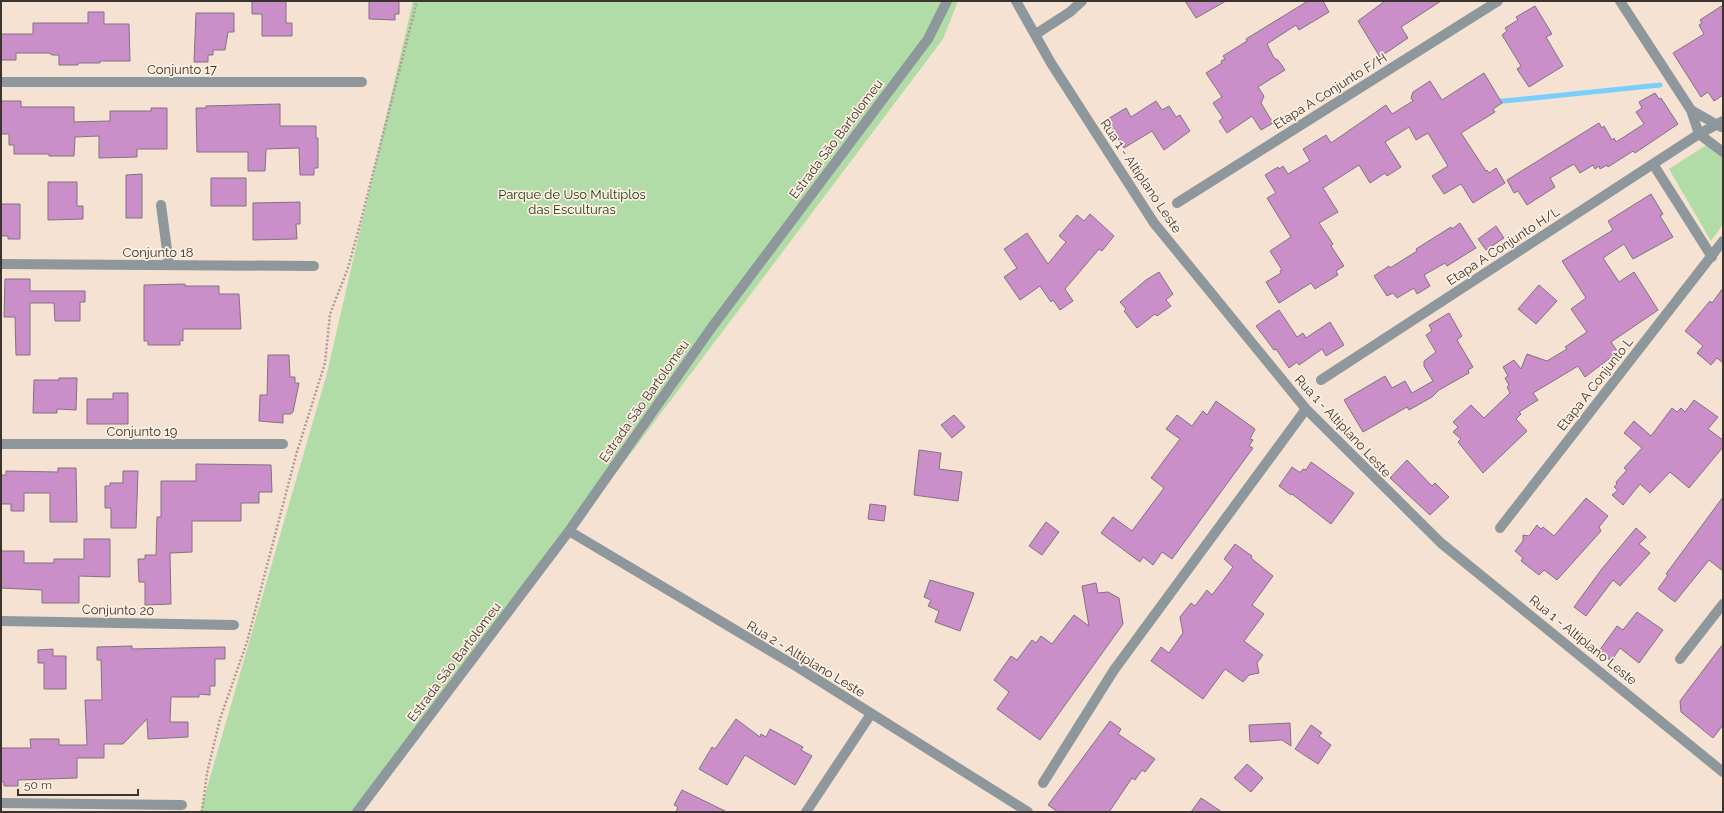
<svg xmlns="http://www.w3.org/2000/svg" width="1724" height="813" font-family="Raleway,sans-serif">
<rect width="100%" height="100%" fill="#f5e2d2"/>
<path fill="#b1dba7" d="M 413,1 L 958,1 L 943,39 L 573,530 L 354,812 L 200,812 L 327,373 Z
M 1711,142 L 1723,157 L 1723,224 L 1711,241 L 1669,169 Z"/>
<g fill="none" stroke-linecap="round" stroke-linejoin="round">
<path stroke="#79cefb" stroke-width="5" d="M 1494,102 L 1660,85"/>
</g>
<path fill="#ca8fc8" stroke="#827281" d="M 252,1 L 286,1 L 286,23 L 292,23 L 292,36 L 262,36 L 262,14 L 252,14 Z
M 369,1 L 399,1 L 399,14 L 395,14 L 395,20 L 369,19 Z
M 1185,1 L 1226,1 L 1196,18 Z
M 1308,1 L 1323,1 L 1329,12 L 1299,30 L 1296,25 L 1267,44 L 1274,58 L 1278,60 L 1285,70 L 1258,87 L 1264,96 L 1261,103 L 1273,123 L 1261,130 L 1252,116 L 1227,133 L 1219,121 L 1223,118 L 1213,103 L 1222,97 L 1206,73 L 1222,63 L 1221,61 L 1225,59 L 1223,56 L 1247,41 L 1246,39 Z
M 1385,1 L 1441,1 L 1401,27 L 1408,38 L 1380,57 L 1358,21 Z
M 1723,5 L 1723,95 L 1714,101 L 1708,92 L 1701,97 L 1673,53 L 1704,34 L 1699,25 L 1702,23 L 1700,20 Z
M 1535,6 L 1552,34 L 1546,37 L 1563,66 L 1529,87 L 1517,69 L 1521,66 L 1502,35 L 1507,31 L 1505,28 L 1518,20 L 1516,17 Z
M 88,12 L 104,12 L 104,24 L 129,24 L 130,61 L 100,61 L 100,63 L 78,63 L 78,65 L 59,65 L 59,55 L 52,55 L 49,53 L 16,53 L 16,60 L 1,60 L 1,34 L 33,34 L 33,23 L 88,23 Z
M 196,13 L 234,13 L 234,32 L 228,32 L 225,50 L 213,50 L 213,55 L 208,55 L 208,62 L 194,62 Z
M 1484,73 L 1502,103 L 1493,109 L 1495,112 L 1461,133 L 1486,171 L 1487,170 L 1489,173 L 1496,168 L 1505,183 L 1473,203 L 1461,184 L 1444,194 L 1432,176 L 1448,166 L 1428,133 L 1416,140 L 1409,127 L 1385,142 L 1401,167 L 1387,176 L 1385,173 L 1370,183 L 1359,165 L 1323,188 L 1338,212 L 1319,223 L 1333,244 L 1331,246 L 1344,266 L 1336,271 L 1338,275 L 1315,289 L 1311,283 L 1279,303 L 1266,282 L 1281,273 L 1280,271 L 1282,270 L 1270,251 L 1291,237 L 1267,198 L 1276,193 L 1265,175 L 1278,167 L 1279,169 L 1283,166 L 1288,174 L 1310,161 L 1303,149 L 1326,135 L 1331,143 L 1386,105 L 1392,114 L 1413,101 L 1411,98 L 1413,92 L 1430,81 L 1442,100 Z
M 1655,93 L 1659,99 L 1661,98 L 1678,124 L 1635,153 L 1633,151 L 1608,167 L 1607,165 L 1600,169 L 1599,166 L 1595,169 L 1593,165 L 1580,173 L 1574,164 L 1550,178 L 1555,187 L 1527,205 L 1518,191 L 1514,193 L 1507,180 L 1599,123 L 1602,128 L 1604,126 L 1612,140 L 1614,138 L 1616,142 L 1644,124 L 1636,112 L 1642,108 L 1639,102 Z
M 1,101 L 21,101 L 21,107 L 74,107 L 74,122 L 110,121 L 110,111 L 151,111 L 151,108 L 167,108 L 167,149 L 137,149 L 137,157 L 99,158 L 99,136 L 75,137 L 74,156 L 49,156 L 49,154 L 14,154 L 14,145 L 9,145 L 9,134 L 1,134 Z
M 1156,101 L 1162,110 L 1169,106 L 1176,117 L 1180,115 L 1190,131 L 1164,150 L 1152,131 L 1124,148 L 1106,120 L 1126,108 L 1131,117 Z
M 280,104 L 280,126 L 316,126 L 316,138 L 318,138 L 318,168 L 314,168 L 314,175 L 300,175 L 299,148 L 266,149 L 265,171 L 248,171 L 248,152 L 197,152 L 196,108 L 206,108 L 206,106 Z
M 142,174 L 142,218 L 126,218 L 126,175 Z
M 211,178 L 246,178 L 246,206 L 211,206 Z
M 48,182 L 77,182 L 77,206 L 83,206 L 83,219 L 48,220 Z
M 1651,194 L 1663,214 L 1660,216 L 1673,237 L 1633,259 L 1624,244 L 1603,258 L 1619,282 L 1634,272 L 1658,310 L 1611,342 L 1618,352 L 1585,377 L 1578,366 L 1533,393 L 1538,400 L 1519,412 L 1521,414 L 1516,419 L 1527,431 L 1483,473 L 1458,442 L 1461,439 L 1453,432 L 1458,427 L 1453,422 L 1471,405 L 1484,418 L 1510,393 L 1507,387 L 1509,385 L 1505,378 L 1508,376 L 1503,367 L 1514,360 L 1521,369 L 1527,354 L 1547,361 L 1567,349 L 1565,347 L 1587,332 L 1571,309 L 1586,298 L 1562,261 L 1613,230 L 1608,221 Z
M 300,202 L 300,224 L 296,224 L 297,239 L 253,240 L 253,203 Z
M 1,204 L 20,204 L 20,239 L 8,239 L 8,236 L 1,236 Z
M 1090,214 L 1114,236 L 1102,251 L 1099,249 L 1065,289 L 1073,301 L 1060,310 L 1053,300 L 1051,302 L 1040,286 L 1020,300 L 1004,277 L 1017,268 L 1004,249 L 1027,233 L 1048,264 L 1066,242 L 1059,236 L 1077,215 L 1084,221 Z
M 1460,223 L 1476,248 L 1447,266 L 1445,263 L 1424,275 L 1430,286 L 1417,294 L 1414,288 L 1397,298 L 1393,293 L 1387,296 L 1374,276 L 1389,266 L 1390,268 L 1417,251 L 1416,249 L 1451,227 L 1452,229 Z
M 1496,226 L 1504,238 L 1486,250 L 1478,239 Z
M 1159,272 L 1173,294 L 1166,300 L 1171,306 L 1157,316 L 1155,314 L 1137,328 L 1124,311 L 1126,309 L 1120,302 L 1146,280 Z
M 5,279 L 30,279 L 30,291 L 85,291 L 85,302 L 80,302 L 80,321 L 55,321 L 54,303 L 30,303 L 30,355 L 16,355 L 15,317 L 4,317 Z
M 185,284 L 185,286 L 219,286 L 219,294 L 239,294 L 241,329 L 183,329 L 183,341 L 180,340 L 180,345 L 148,345 L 148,341 L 144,341 L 144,285 Z
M 1539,285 L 1557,301 L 1536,324 L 1518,309 Z
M 1723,288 L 1723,363 L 1717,358 L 1711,365 L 1697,353 L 1703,346 L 1685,331 L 1710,301 L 1712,303 Z
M 1279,310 L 1297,337 L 1303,333 L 1306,338 L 1330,322 L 1344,345 L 1326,356 L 1322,349 L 1299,365 L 1297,362 L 1289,368 L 1276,349 L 1274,350 L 1256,326 Z
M 1449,313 L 1462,336 L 1457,340 L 1473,367 L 1468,370 L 1469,373 L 1439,390 L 1432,397 L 1409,410 L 1407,407 L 1363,432 L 1344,400 L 1385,376 L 1392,388 L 1405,381 L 1412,393 L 1433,381 L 1424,366 L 1424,361 L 1436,352 L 1426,335 L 1432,331 L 1429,325 Z
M 268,355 L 289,355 L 290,377 L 295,377 L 295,383 L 299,383 L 293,412 L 291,414 L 283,414 L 283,423 L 259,421 L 260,395 L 267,395 Z
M 59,378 L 77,378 L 76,410 L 57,409 L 57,413 L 33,413 L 34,380 L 59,380 Z
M 113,393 L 128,393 L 128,424 L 87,424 L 87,399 L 113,399 Z
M 1694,400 L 1718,417 L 1708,429 L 1723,440 L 1723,447 L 1689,488 L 1670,472 L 1650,493 L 1640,484 L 1623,505 L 1612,495 L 1618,490 L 1614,487 L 1617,484 L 1616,482 L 1627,470 L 1624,468 L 1642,448 L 1624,433 L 1634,421 L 1651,436 L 1672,408 L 1677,412 L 1681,408 L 1685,412 Z
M 1216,401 L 1255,429 L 1250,439 L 1253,440 L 1249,446 L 1253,448 L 1172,559 L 1162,552 L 1153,565 L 1143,557 L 1140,562 L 1101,533 L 1113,517 L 1132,531 L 1164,488 L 1151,478 L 1180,439 L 1166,429 L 1177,415 L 1192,426 L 1203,411 L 1207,415 Z
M 954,415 L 965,427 L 952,438 L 941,425 Z
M 919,450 L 941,453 L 939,469 L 962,472 L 958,501 L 914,495 Z
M 1407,460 L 1432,486 L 1435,483 L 1449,497 L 1430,515 L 1390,478 Z
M 1311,462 L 1354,493 L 1331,524 L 1292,494 L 1291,495 L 1279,486 L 1292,467 L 1299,472 L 1301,472 L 1303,469 L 1306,470 Z
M 196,464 L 271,465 L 272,492 L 259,492 L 259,503 L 241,503 L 241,521 L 192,521 L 192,552 L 170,553 L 171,604 L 145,605 L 145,582 L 139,582 L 138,559 L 145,559 L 145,555 L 156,555 L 157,517 L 161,517 L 161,481 L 196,481 Z
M 58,468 L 76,468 L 77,522 L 50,522 L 50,493 L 24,493 L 24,511 L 11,511 L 11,504 L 1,504 L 1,475 L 6,475 L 6,471 L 58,472 Z
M 123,471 L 138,471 L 136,528 L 111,528 L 111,508 L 105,508 L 105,486 L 110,486 L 110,483 L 123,483 Z
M 1723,497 L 1723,571 L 1709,560 L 1675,602 L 1658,589 L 1668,575 L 1666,574 Z
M 1586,498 L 1608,516 L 1599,527 L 1601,531 L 1557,580 L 1544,570 L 1539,575 L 1521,561 L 1523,558 L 1515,551 L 1523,541 L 1523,535 L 1529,536 L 1537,525 L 1541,529 L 1543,527 L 1554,536 Z
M 870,504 L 886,506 L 884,521 L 868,519 Z
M 1046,522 L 1059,532 L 1042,555 L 1029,546 Z
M 1636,528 L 1646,537 L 1639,544 L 1650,553 L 1620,586 L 1613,580 L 1586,616 L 1574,607 L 1601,570 Z
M 84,539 L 110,539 L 110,577 L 79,576 L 79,603 L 42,603 L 42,590 L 1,588 L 1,551 L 24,551 L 24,563 L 54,563 L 54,559 L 84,559 Z
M 1235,544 L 1252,556 L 1251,558 L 1273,576 L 1252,605 L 1264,614 L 1244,641 L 1263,655 L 1257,663 L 1259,673 L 1249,675 L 1243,682 L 1225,669 L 1203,699 L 1151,661 L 1161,647 L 1169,653 L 1183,633 L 1180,617 L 1191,603 L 1195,606 L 1207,590 L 1212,595 L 1225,578 L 1233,567 L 1224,559 Z
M 930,580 L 974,593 L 960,631 L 935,622 L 939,611 L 928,606 L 931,600 L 924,597 Z
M 1096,583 L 1098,593 L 1108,592 L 1119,598 L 1123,624 L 1040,740 L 997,709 L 1009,692 L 994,680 L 1011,656 L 1017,660 L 1032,640 L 1036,643 L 1041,636 L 1052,644 L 1074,615 L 1089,626 L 1082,586 Z
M 1637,612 L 1663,630 L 1639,663 L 1620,648 L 1611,661 L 1599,651 L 1617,626 L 1623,630 Z
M 1723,644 L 1723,725 L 1713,738 L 1681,712 L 1680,701 Z
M 132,646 L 132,649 L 225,647 L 225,659 L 215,659 L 215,686 L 210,686 L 210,695 L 199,694 L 199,697 L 171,697 L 170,722 L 188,722 L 188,737 L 148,739 L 147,719 L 123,744 L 104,744 L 104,758 L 77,758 L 77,778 L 18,780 L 18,786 L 4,786 L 4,782 L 1,782 L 1,748 L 31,748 L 30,739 L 59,739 L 59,745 L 87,745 L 85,700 L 102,700 L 101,660 L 97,660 L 97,647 Z
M 53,649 L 53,656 L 66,656 L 66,689 L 44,689 L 44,663 L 38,663 L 38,650 Z
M 736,719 L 760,737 L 761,734 L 766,737 L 770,729 L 803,747 L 801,750 L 812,756 L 795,785 L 745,755 L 727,785 L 699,769 L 712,747 L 715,749 Z
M 1110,721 L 1121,729 L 1118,734 L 1155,759 L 1145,772 L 1142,770 L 1135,780 L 1132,778 L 1109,812 L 1058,812 L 1048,805 Z
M 1290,723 L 1291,746 L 1282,740 L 1250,742 L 1249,725 Z
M 1311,725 L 1322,733 L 1319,736 L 1331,745 L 1318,764 L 1295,749 Z
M 1247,764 L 1263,778 L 1251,792 L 1234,778 Z
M 682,790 L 727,812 L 676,812 L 678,807 L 674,805 Z
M 1201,798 L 1222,812 L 1191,812 Z"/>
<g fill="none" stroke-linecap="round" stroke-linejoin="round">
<path stroke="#ac9d91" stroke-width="2.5" stroke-dasharray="2 2" stroke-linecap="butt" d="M 202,812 L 207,773 L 220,719 L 247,642 L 296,455 L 325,363 L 330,314 L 348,268 L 358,232 L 417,1"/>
<path stroke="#8d979c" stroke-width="10" d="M 1016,1 L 1051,63 L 1154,223 L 1306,409 L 1441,543 L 1723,772
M 1620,1 L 1691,110 L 1699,134
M 1036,34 L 1070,12 L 1082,1
M 1,82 L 362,82
M 1691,110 L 1721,127
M 1699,134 L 1723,152
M 1653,164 L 1712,257
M 1177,203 L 1498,1
M 161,205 L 169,265
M 1,264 L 314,266
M 1321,380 L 1699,134 L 1723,121
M 1,444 L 283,444
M 1500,528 L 1723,241
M 569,531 L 799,668 L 1028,812
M 1,621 L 234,625
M 1680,659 L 1723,604
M 1043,783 L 1114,670 L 1306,409
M 1,803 L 182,805
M 357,812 L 569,531 L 712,327 L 928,39 L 947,1
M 806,812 L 871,714"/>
</g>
<g text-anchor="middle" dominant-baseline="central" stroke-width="3.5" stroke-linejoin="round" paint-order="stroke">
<g font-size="13" fill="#3b342e" stroke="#fff0e3">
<text x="182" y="69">Conjunto 17</text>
<text transform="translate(1330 91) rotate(-32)">Etapa A Conjunto F/H</text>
<text transform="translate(836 139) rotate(-53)">Estrada São Bartolomeu</text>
<text transform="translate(1141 176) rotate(56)">Rua 1 - Altiplano Leste</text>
<text transform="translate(1503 246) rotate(-33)">Etapa A Conjunto H/L</text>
<text x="158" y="252">Conjunto 18</text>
<text transform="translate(1595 384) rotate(-52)">Etapa A Conjunto L</text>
<text transform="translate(644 401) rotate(-55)">Estrada São Bartolomeu</text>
<text transform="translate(1343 426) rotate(47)">Rua 1 - Altiplano Leste</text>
<text x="142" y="431">Conjunto 19</text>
<text transform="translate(118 610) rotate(1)">Conjunto 20</text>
<text transform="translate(1583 640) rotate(39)">Rua 1 - Altiplano Leste</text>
<text transform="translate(806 659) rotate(31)">Rua 2 - Altiplano Leste</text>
<text transform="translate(454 662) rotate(-53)">Estrada São Bartolomeu</text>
</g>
<g font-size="13" fill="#173a0e" stroke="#fff0e3">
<text x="572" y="194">Parque de Uso Multiplos<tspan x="572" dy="15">das Esculturas</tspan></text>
</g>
</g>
<rect width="1724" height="813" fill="none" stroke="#3b342e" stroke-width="4"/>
<path d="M18 789v6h120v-6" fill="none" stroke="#3b342e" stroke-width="2"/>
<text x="24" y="789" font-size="12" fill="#3b342e" stroke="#fff0e3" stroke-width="3" paint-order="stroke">50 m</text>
</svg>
